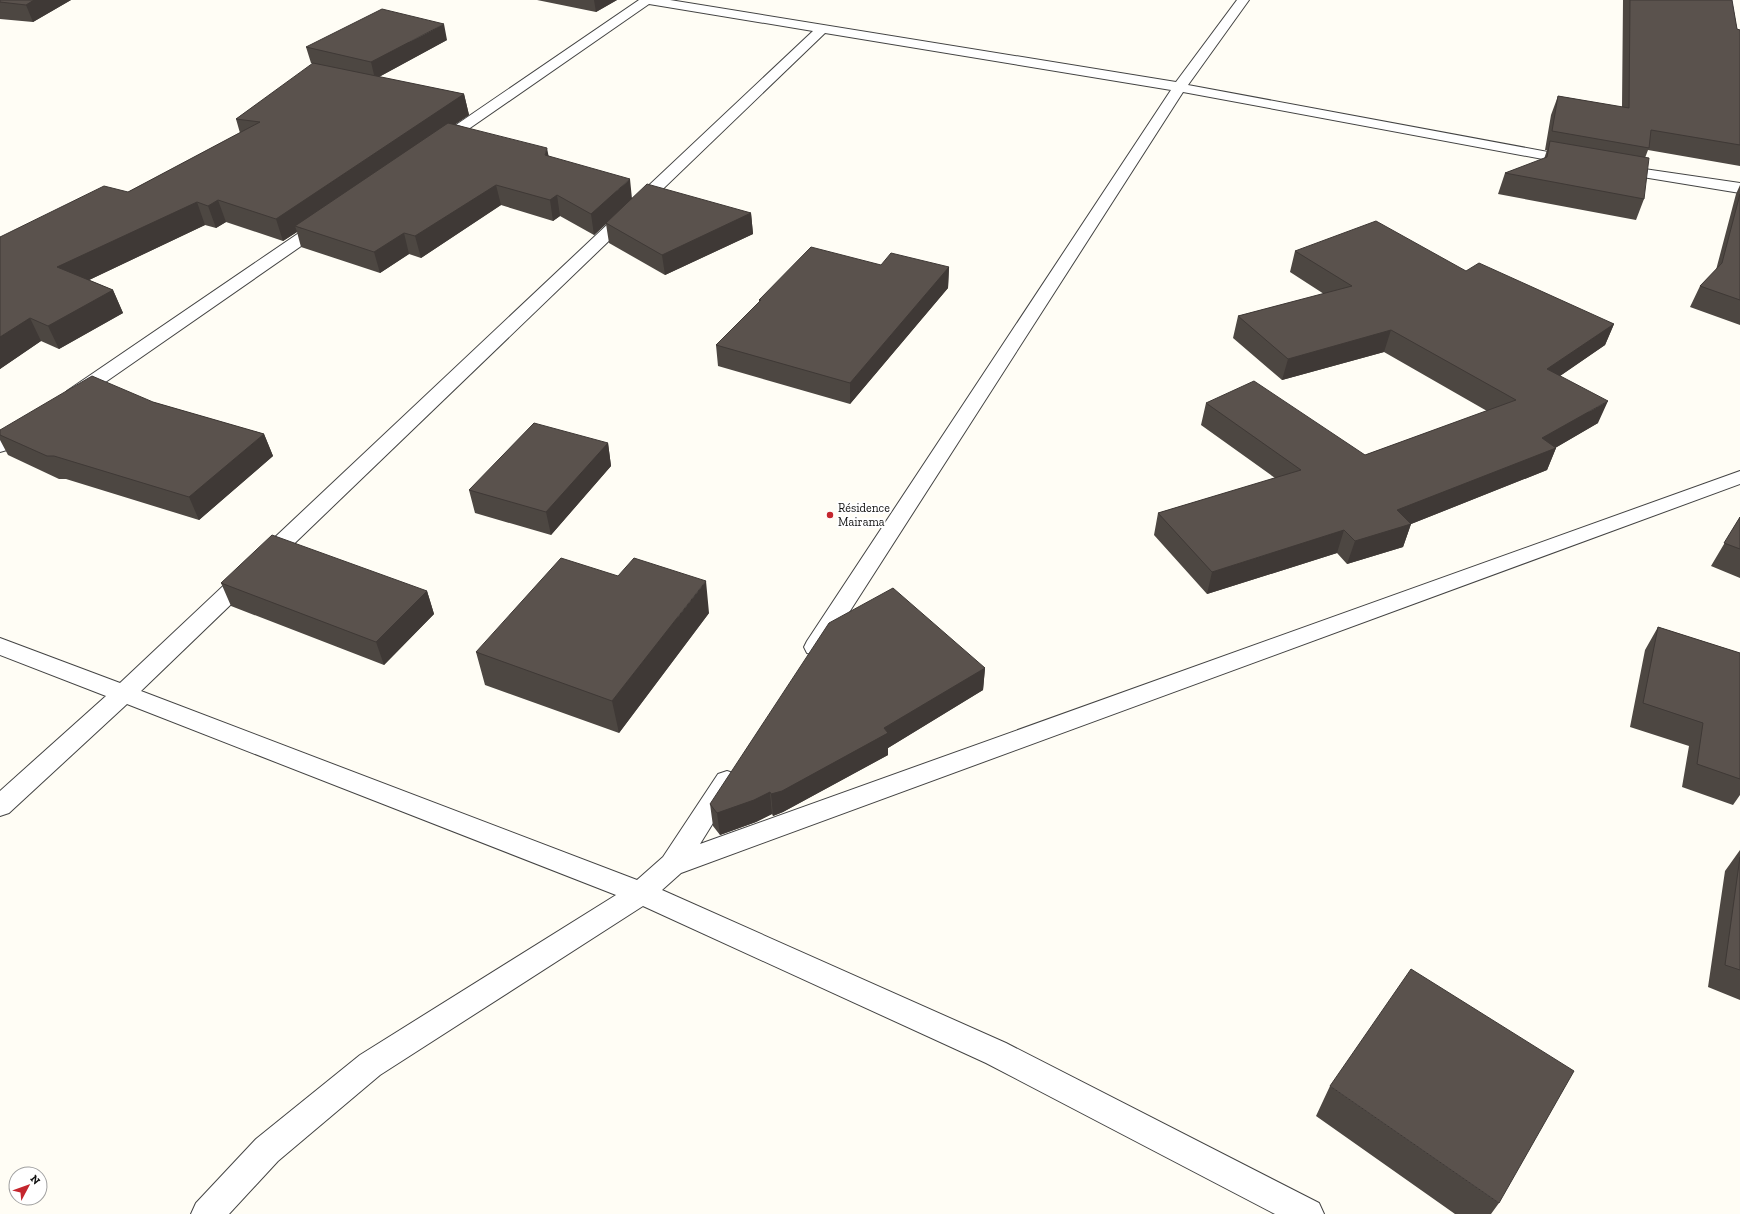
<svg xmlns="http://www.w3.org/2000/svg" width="1740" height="1214" font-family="'Zilla Slab',serif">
<rect width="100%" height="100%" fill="#fffdf5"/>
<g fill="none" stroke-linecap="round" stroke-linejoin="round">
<g stroke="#444" stroke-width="2">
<path id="minor" d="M 639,0 L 670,0 L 1176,82 L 1237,0 L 1249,0 L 1188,85 L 1575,157 L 1580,158 L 1582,161 L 1580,164 L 1575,165 L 1183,92 L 823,653 L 815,655 L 807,653 L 804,647 L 807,641 L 1171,90 L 825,33 L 141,691 L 637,880 L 663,857 L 718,774 L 727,771 L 736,774 L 739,781 L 700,844 L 1740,471 L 1740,484 L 681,873 L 662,890 L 1006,1043 L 1319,1203 L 1324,1214 L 1275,1214 L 986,1063 L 643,906 L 380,1075 L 278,1161 L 229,1214 L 191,1214 L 196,1203 L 256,1139 L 360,1055 L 616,895 L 127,704 L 9,813 L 0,816 L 0,791 L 106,696 L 0,655 L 0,638 L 120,683 L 813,31 L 649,4 L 444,146 L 434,146 L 432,143 L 434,140 Z
M 1617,165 L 1740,183 L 1740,193 L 1612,172 L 1610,169 L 1612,166 Z
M 324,218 L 330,220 L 332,223 L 330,226 L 81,399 L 74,401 L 67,399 L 65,395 L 67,391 L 318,220 Z
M 27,421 L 34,423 L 37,427 L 34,431 L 7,450 L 0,452 L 0,437 L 20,423 Z"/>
</g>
<use href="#minor" fill="#fff" fill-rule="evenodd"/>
</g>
<path fill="#4d4742" d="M 0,0 L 71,0 L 33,22 L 0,19 Z
M 537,0 L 617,0 L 596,12 Z
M 1623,0 L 1732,0 L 1737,29 L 1740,30 L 1740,166 L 1648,150 L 1645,158 L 1644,199 L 1636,220 L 1498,194 L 1505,173 L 1544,159 L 1547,150 L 1545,150 L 1551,115 L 1558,96 L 1622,107 Z
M 447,40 L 379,77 L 464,94 L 469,115 L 455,124 L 549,156 L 632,198 L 751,213 L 753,234 L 665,275 L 609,243 L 606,224 L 594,235 L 560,216 L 553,221 L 501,205 L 421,258 L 409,254 L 380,273 L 301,247 L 297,232 L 283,241 L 226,222 L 216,228 L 205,225 L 89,280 L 113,290 L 123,313 L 59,349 L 41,341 L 0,369 L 0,237 L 128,192 L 240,133 L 236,119 L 313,64 L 311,63 L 306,47 Z
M 1740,185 L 1740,325 L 1690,307 L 1700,286 L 1716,270 L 1736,194 Z
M 1295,251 L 1466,271 L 1614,324 L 1605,345 L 1560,376 L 1598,423 L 1555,448 L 1556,448 L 1547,470 L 1411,524 L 1403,547 L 1347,564 L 1337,553 L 1207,594 L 1154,535 L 1158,513 L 1275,478 L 1201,425 L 1206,403 L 1365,455 L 1487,411 L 1384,352 L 1282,380 L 1233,338 L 1238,316 L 1324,294 L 1290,272 Z
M 881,265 L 949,267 L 948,288 L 850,404 L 718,366 L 716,345 L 759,302 L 759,300 Z
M 153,402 L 264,434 L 273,456 L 199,520 L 66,479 L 59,479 L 8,455 L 0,440 L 0,430 Z
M 608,443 L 611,466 L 551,535 L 475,513 L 469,490 Z
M 1740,517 L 1740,578 L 1711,566 Z
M 221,583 L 427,591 L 434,614 L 384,665 L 231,606 Z
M 709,613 L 619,733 L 485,685 L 476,652 Z
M 1658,627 L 1740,653 L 1740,795 L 1733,805 L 1682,787 L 1689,746 L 1630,727 L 1645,650 Z
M 985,668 L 983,690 L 888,748 L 888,755 L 783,812 L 773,816 L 772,814 L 756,822 L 720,835 L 713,826 L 710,804 Z
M 1740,850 L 1740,1000 L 1708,987 L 1725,871 Z
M 1330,1086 L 1499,1203 L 1491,1214 L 1455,1214 L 1316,1116 Z"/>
<path fill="#3f3936" d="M 34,0 L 71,0 L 33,22 L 26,5 Z
M 594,0 L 617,0 L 596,12 Z
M 444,24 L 447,40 L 375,79 L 371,62 Z
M 464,94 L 469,115 L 302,229 L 295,226 L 297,232 L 283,241 L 276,219 Z
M 547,148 L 551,168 L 545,155 Z
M 630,179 L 632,199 L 606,223 L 606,224 L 594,235 L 591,214 Z
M 496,185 L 501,205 L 421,258 L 415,236 Z
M 557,195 L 560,216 L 553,221 L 550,200 Z
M 218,200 L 226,222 L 216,228 L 208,206 Z
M 197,202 L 205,225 L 68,290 L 57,267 Z
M 751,213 L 753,234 L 665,275 L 662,255 Z
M 404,233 L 409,254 L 380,273 L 374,252 Z
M 949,267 L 948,288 L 850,404 L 850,383 Z
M 113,290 L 123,313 L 59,349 L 48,326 Z
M 30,318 L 41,341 L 0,369 L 0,337 Z
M 1614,324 L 1605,345 L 1538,391 L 1547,369 Z
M 1391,330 L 1384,352 L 1282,380 L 1288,359 Z
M 1608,401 L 1598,423 L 1550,451 L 1556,448 L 1547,470 L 1406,526 L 1411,524 L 1403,547 L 1347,564 L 1355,541 L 1397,510 L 1542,438 Z
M 264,434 L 273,456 L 199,520 L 189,497 Z
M 608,443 L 611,466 L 551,535 L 546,512 Z
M 1344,530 L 1337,553 L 1207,594 L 1212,572 Z
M 706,581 L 709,613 L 619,733 L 612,701 Z
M 427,591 L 434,614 L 384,665 L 376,642 Z
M 985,668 L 983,690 L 888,748 L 888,755 L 783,812 L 773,816 L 771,794 Z
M 770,792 L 772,814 L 756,822 L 720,835 L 717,813 Z"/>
<path fill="#5a524d" stroke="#3f3936" d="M 0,0 L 34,0 L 26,5 L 0,2 Z
M 1630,0 L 1732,0 L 1737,29 L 1740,30 L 1740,145 L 1651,130 L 1649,148 L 1552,131 L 1558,96 L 1629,108 Z
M 382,9 L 444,24 L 371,62 L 306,47 Z
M 313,63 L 464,94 L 276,219 L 218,200 L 208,206 L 197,202 L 57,267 L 113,290 L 48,326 L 30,318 L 0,337 L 0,237 L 104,186 L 128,192 L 260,122 L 236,119 Z
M 448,123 L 547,148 L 545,155 L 630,179 L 591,214 L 557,195 L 550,200 L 496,185 L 415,236 L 404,233 L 374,252 L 295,226 Z
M 1550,141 L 1649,158 L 1644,199 L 1505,173 L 1547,157 Z
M 647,184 L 751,213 L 662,255 L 606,223 Z
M 1740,194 L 1740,300 L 1700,286 L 1722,263 Z
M 1376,221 L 1466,271 L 1479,263 L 1614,324 L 1547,369 L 1608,401 L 1542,438 L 1556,448 L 1397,510 L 1411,524 L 1355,541 L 1344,530 L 1212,572 L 1158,513 L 1301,470 L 1206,403 L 1254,381 L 1365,455 L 1516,400 L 1391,330 L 1288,359 L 1238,316 L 1352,286 L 1295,251 Z
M 811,247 L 881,265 L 891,253 L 949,267 L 850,383 L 716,345 L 761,300 L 759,300 Z
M 92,376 L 153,402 L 264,434 L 189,497 L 54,456 L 47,456 L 0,435 L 0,430 Z
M 534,423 L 608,443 L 546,512 L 469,490 Z
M 1740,517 L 1740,549 L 1724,543 Z
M 272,535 L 427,591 L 376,642 L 221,583 Z
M 561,558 L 618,576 L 634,558 L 706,581 L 612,701 L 476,652 Z
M 893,588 L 985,668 L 884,728 L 888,733 L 782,791 L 771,794 L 770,792 L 754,800 L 717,813 L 710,804 L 829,623 Z
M 1658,627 L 1740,653 L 1740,779 L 1697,764 L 1703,723 L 1643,703 Z
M 1740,857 L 1740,970 L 1725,965 Z
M 1411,969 L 1574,1071 L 1499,1203 L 1330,1086 Z"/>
<circle fill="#c4262e" stroke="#fff" stroke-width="1.5" cx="830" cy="515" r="4"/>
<g text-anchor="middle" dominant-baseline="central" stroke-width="4" stroke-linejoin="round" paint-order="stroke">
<g font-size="12" fill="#111" stroke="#fff" text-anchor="start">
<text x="838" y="508">Résidence<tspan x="838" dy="14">Mairama</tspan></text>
</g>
</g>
<g transform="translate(28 1186) rotate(49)"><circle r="19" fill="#ffffff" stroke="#a0a0a0"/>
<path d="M0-3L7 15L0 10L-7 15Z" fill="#c4262e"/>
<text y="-6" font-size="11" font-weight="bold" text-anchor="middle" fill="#111111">N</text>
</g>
</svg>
